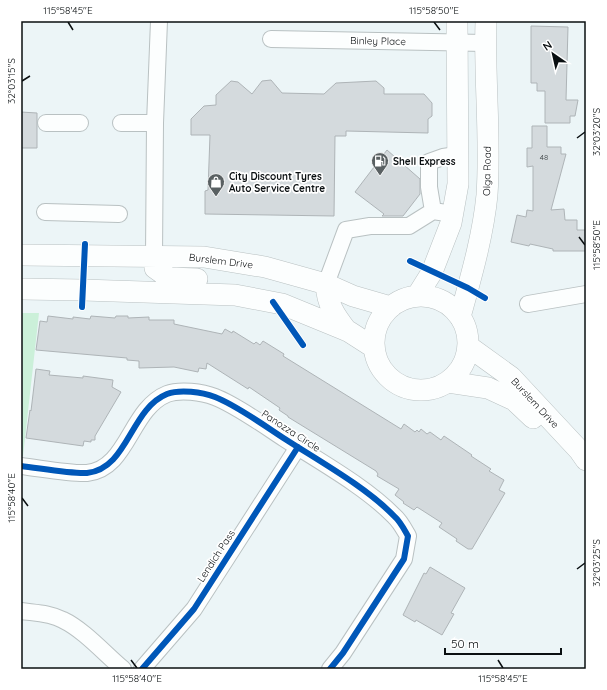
<svg xmlns="http://www.w3.org/2000/svg" width="607" height="690" font-family="Quicksand,sans-serif">
<rect width="100%" height="100%" fill="#ecf5f7"/>
<path fill="#cbf0d9" d="M 21,313 L 39,313 L 23,456 L 21,456 Z"/>
<path fill="#d4dadd" stroke="#aeb4b7" d="M 531,26 L 568,27 L 566,100 L 578,100 L 575,116 L 570,116 L 570,123 L 545,123 L 545,91 L 537,91 L 537,83 L 531,83 Z
M 271,80 L 282,93 L 324,94 L 336,83 L 376,81 L 384,88 L 384,94 L 424,94 L 432,103 L 432,116 L 428,119 L 428,133 L 346,131 L 346,136 L 335,136 L 334,216 L 205,214 L 205,191 L 208,190 L 210,135 L 191,135 L 191,119 L 204,106 L 216,105 L 216,95 L 231,81 L 238,82 L 252,94 L 262,81 Z
M 21,112 L 37,113 L 37,148 L 21,148 Z
M 532,126 L 547,126 L 547,147 L 561,147 L 561,154 L 566,154 L 551,210 L 564,209 L 565,220 L 577,220 L 577,230 L 586,230 L 586,251 L 553,251 L 553,249 L 530,244 L 529,246 L 511,242 L 517,215 L 526,217 L 527,210 L 533,211 L 533,166 L 527,167 L 527,148 L 532,148 Z
M 387,150 L 420,179 L 420,194 L 403,216 L 382,216 L 384,214 L 355,192 Z
M 48,316 L 73,319 L 73,317 L 90,319 L 91,316 L 115,318 L 116,316 L 128,316 L 128,318 L 149,317 L 149,320 L 174,320 L 174,324 L 222,334 L 225,329 L 232,333 L 233,331 L 254,344 L 256,342 L 260,345 L 263,341 L 284,354 L 283,356 L 401,429 L 404,424 L 415,432 L 417,430 L 419,432 L 421,429 L 427,434 L 430,432 L 441,440 L 444,436 L 472,455 L 471,456 L 491,469 L 489,471 L 504,480 L 499,490 L 505,493 L 472,549 L 468,549 L 456,541 L 457,539 L 439,527 L 442,523 L 417,507 L 414,510 L 403,503 L 404,502 L 395,495 L 399,489 L 377,476 L 378,474 L 376,471 L 288,417 L 288,416 L 279,410 L 280,408 L 249,387 L 248,389 L 207,363 L 206,369 L 199,368 L 198,372 L 174,367 L 139,368 L 139,361 L 127,360 L 127,358 L 36,350 L 40,321 L 47,322 Z
M 36,369 L 50,371 L 49,375 L 83,378 L 83,376 L 113,380 L 112,387 L 121,392 L 95,436 L 95,440 L 91,440 L 91,442 L 84,441 L 83,446 L 26,438 L 30,410 L 31,411 Z
M 430,567 L 465,588 L 451,613 L 454,614 L 442,635 L 416,620 L 415,622 L 403,615 L 424,573 L 426,574 Z"/>
<g fill="none" stroke-linecap="round" stroke-linejoin="round">
<g stroke="#b9c1c2" stroke-width="18">
<path id="minor" d="M 271,39 L 485,43
M 46,123 L 80,123
M 121,123 L 155,123 L 159,21
M 433,211 L 429,187 L 429,162 L 443,157 L 457,155
M 45,212 L 119,214
M 154,256 L 155,123
M 326,284 L 346,230 L 370,226 L 409,226 L 433,211 L 453,214
M 528,304 L 586,294
M 21,466 C 39,468 71,474 87,473 C 128,469 130,409 167,394 C 180,389 202,392 215,397 C 236,405 265,426 285,439 C 319,461 366,487 394,516 C 400,521 404,529 408,536 L 404,559 L 343,653 L 330,669
M 21,611 C 35,613 50,613 63,620 C 84,630 105,654 123,669
M 142,669 L 194,609 L 298,447"/>
</g>
<g stroke="#b9c1c2" stroke-width="22">
<path id="major" d="M 21,255 L 204,257 L 265,267 L 326,284 L 353,296 L 391,307
M 154,256 L 155,268 L 169,278 L 197,279
M 326,284 C 327,304 335,316 347,331
M 21,289 L 83,290 L 235,295 L 282,304 L 348,331 L 373,347
M 417,296 L 432,272 L 451,223 L 458,184 L 457,21
M374 343a47 47 0 1 1 94 0a47 47 0 1 1-94 0Z
M 460,317 C 471,277 483,236 487,195 C 491,137 484,79 486,21
M 468,346 L 511,377 L 579,450 L 586,460
M 448,382 L 488,388 L 514,400 L 533,418"/>
</g>
<use href="#minor" stroke="#fcfefe" stroke-width="16"/>
<use href="#major" stroke="#fcfefe" stroke-width="21"/>
<g stroke="#fff" stroke-width="8">
<path id="cycleway" d="M 410,261 L 468,288 L 485,298
M 273,302 L 303,345
M 82,307 L 85,244
M 21,466 C 39,468 71,474 87,473 C 128,469 130,409 167,394 C 180,389 202,392 215,397 C 236,405 265,426 285,439 C 319,461 366,487 394,516 C 400,521 404,529 408,536 L 404,559 L 343,653 L 330,669
M 142,669 L 194,609 L 298,447"/>
</g>
<use href="#cycleway" stroke="#0057b8" stroke-width="6"/>
</g>
<path fill="none" stroke="#0a0f11" stroke-width="1.5" d="M 68,22 L 73,30M 434,22 L 440,30M 22,81 L 30,76M 577,138 L 585,132M 579,237 L 585,245M 22,498 L 28,506M 577,569 L 585,563M 131,660 L 137,668M 498,660 L 503,668"/>
<defs>
<g id="fuel-pin" transform="scale(0.9)"><path d="M0 17L-7.5 6A9.5 9.5 0 1 1 7.5 6Z" fill="#596062" stroke="#fff"/><path d="M-5.5-6h7V0h2V4h1.3V-2.5L3-4.5l.8-.8L6-3V5H2.5V1h-1V6h-7ZM-4.2-4.7v3.2H.2V-4.7Z" fill="#fff"/></g>
<g id="shop-pin" transform="scale(0.9)"><path d="M0 17L-7.5 6A9.5 9.5 0 1 1 7.5 6Z" fill="#596062" stroke="#fff"/><path d="M-5-2.5h2.3a2.7 3.5 0 0 1 5.4 0H5L5.5 6h-11ZM-1.5-2.5h3a1.5 2.3 0 0 0-3 0Z" fill="#fff"/></g>
</defs>
<g fill-rule="evenodd">
<use href="#fuel-pin" x="380" y="161"/>
<use href="#shop-pin" x="216" y="182"/>
</g>
<g text-anchor="middle" dominant-baseline="central" stroke-width="3.5" stroke-linejoin="round" paint-order="stroke">
<g font-size="8" fill="#3c4244">
<text x="544" y="157">48</text>
</g>
<g font-size="10" fill="#0a0f11" stroke="#fff">
<text transform="translate(378 41) rotate(1)">Binley Place</text>
<text transform="translate(487 171) rotate(-89)">Olga Road</text>
<text transform="translate(221 261) rotate(7)">Burslem Drive</text>
<text transform="translate(535 403) rotate(47)">Burslem Drive</text>
<text transform="translate(291 431) rotate(33)">Panozza Circle</text>
<text transform="translate(216 556) rotate(-57)">Lendich Pass</text>
</g>
<g font-size="10" font-weight="bold" fill="#0a0f11" stroke="#fff" text-anchor="start">
<text x="393" y="161">Shell Express</text>
<text x="229" y="176">City Discount Tyres<tspan x="229" dy="12">Auto Service Centre</tspan></text>
</g>
</g>
<rect width="607" height="690" fill="none" stroke="#ffffff" stroke-width="44"/>
<g transform="translate(553 54) rotate(326)" stroke="#ffffff" stroke-width="3" paint-order="stroke">
<path d="M0-3L7 15L0 10L-7 15Z" fill="#0a0f11"/>
<text y="-6" font-size="11" font-weight="bold" text-anchor="middle" fill="#0a0f11">N</text>
</g>
<path d="M445 648v6h116v-6" fill="none" stroke="#0a0f11" stroke-width="2"/>
<text x="451" y="648" font-size="12" fill="#0a0f11" stroke="#ffffff" stroke-width="3" paint-order="stroke">50 m</text>
<rect x="22" y="22" width="563" height="646" fill="none" stroke="#0a0f11" stroke-width="1.5"/>
<g font-size="10" text-anchor="middle" fill="#0a0f11">
<text x="68" y="14">115°58'45"E</text>
<text x="434" y="14">115°58'50"E</text>
<text transform="translate(11 81) rotate(-90)" y="4">32°03'15"S</text>
<text transform="translate(596 132) rotate(-90)" y="4">32°03'20"S</text>
<text transform="translate(596 245) rotate(-90)" y="4">115°58'50"E</text>
<text transform="translate(11 498) rotate(-90)" y="4">115°58'40"E</text>
<text transform="translate(596 563) rotate(-90)" y="4">32°03'25"S</text>
<text x="137" y="682">115°58'40"E</text>
<text x="503" y="682">115°58'45"E</text>
</g>
</svg>
